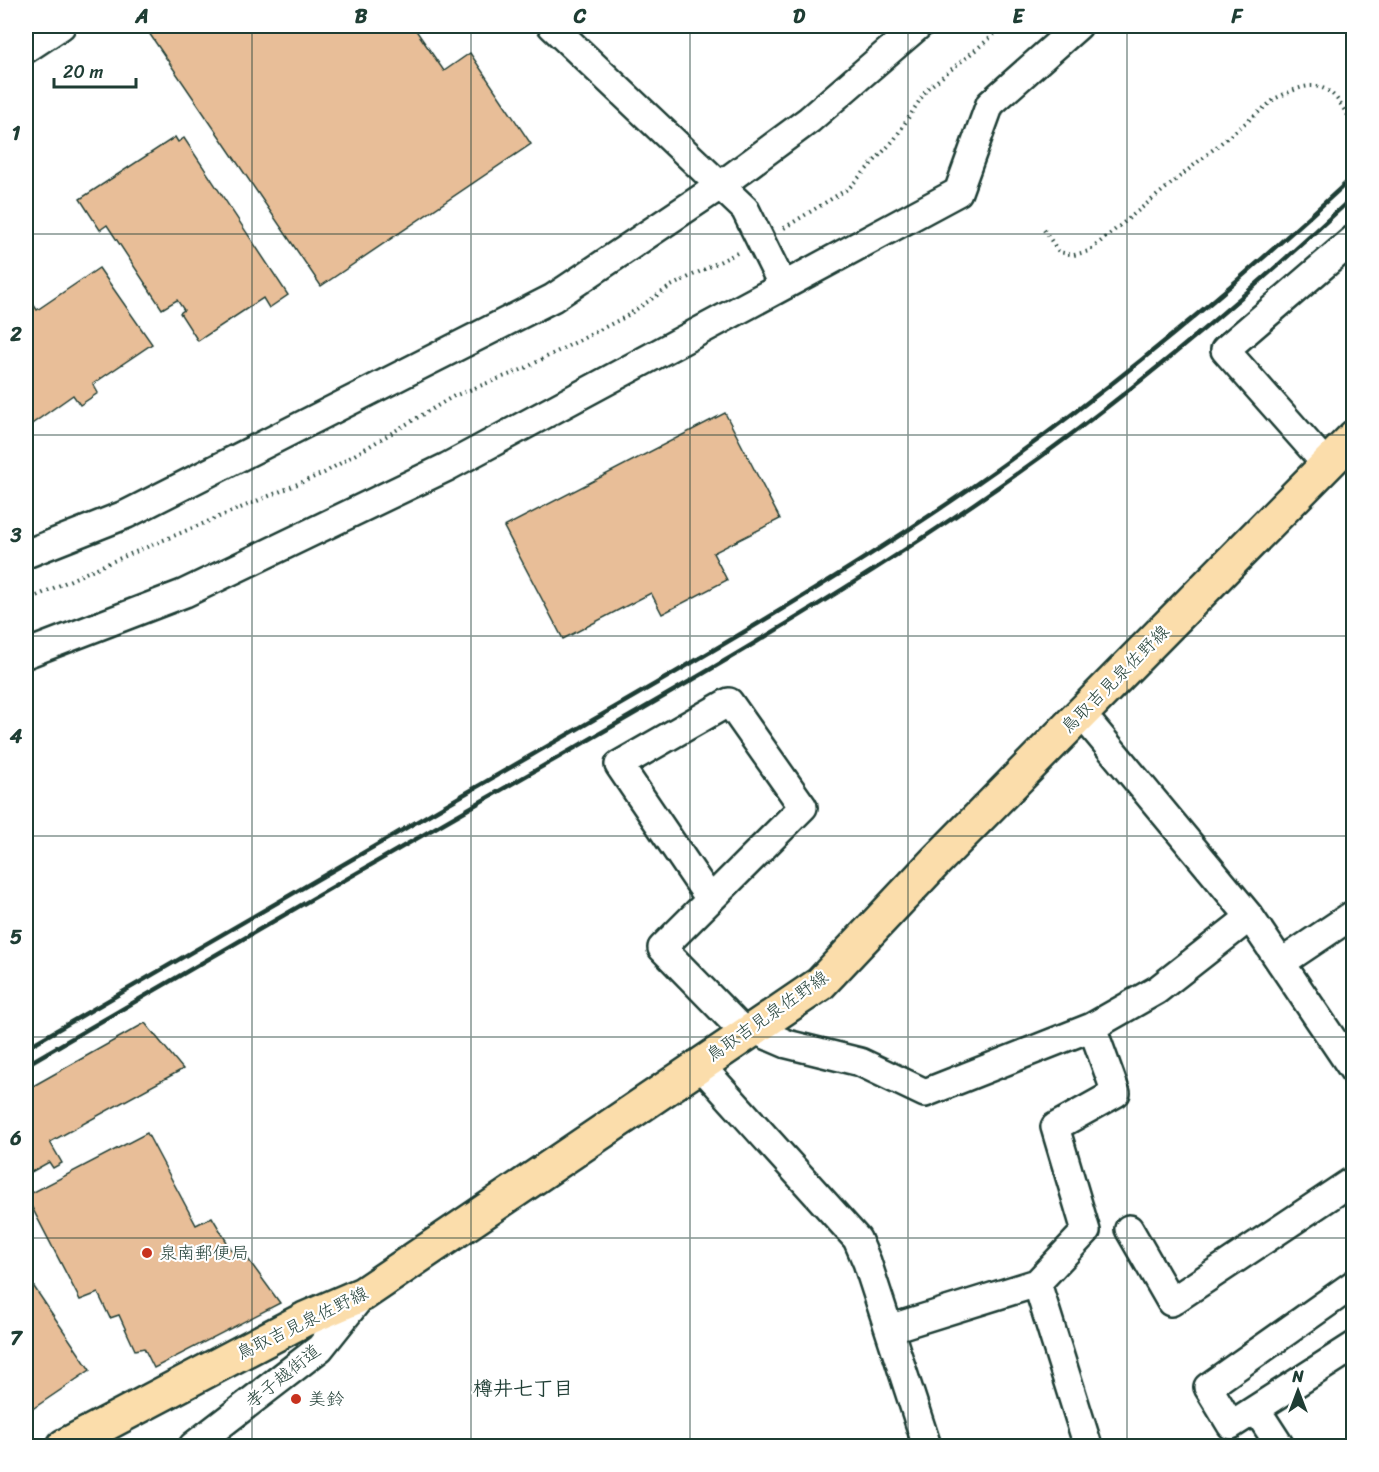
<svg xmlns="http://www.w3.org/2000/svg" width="1379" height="1472" font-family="Sriracha,'Klee One',sans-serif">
<rect width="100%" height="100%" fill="#fff"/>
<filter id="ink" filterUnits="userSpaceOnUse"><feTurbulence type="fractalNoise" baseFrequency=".0167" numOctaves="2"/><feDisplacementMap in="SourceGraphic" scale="12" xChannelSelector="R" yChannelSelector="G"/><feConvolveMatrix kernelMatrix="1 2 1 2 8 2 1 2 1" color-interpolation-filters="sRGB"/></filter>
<g filter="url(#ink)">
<path fill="#e8be98" stroke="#1f3d34" stroke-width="1.5" d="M 154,26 L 413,26 L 444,71 L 470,53 L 531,144 L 321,286 L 147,30 Z
M 175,137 L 178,142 L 184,138 L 288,295 L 269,308 L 263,298 L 198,341 L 180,313 L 184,310 L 177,300 L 162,309 L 107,225 L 100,230 L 80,199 Z
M 99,268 L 152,344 L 93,384 L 98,393 L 80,405 L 73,395 L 26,428 L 26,301 L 29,298 L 37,310 Z
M 725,413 L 780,519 L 713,553 L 727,580 L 662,614 L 651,593 L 563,639 L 504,527 Z
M 145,1023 L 183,1069 L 50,1142 L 62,1163 L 53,1168 L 49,1162 L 26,1175 L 26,1090 Z
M 147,1133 L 196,1225 L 212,1217 L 237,1259 L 245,1255 L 280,1303 L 154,1368 L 144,1348 L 135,1350 L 119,1315 L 110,1318 L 98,1293 L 80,1300 L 26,1196 Z
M 26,1275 L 90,1370 L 28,1412 L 26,1408 Z"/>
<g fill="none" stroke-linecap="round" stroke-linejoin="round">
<g stroke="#1f3d34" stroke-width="32">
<path id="minor" d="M 552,26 L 745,209 L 783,286
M 26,49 L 61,26
M 1326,464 L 1225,350 L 1354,239
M 26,554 L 127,514 L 553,298 L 721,185 L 809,120 L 918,26
M 26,654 L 185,593 L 447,467 L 958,192 L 990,104 L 1078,26
M 1081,713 L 1250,917 L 1354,1071
M 710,899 L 619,765 L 729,702 L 803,807 L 662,948 L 745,1033
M 1281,963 L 1354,914
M 752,1029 L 787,1044 L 860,1062 L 925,1093 L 1092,1027 L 1157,990 L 1250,917
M 699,1064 L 857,1239 L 867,1262 L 927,1446
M 1129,1229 L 1171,1302 L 1354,1180
M 1037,1283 L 1088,1446
M 1354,1284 L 1208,1387 L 1231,1425 L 1354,1346
M 889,1329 L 1037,1283 L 1086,1231 L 1055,1127 L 1116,1093 L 1092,1027
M 1256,1409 L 1280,1446
M 193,1446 L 320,1348 L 363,1294"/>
</g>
<g stroke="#1f3d34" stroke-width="38">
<path id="major" d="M 64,1446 L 305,1319 L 363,1294 L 820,984 L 935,862 L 1354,437"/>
</g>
<path stroke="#1f3d34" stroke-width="4" stroke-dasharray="1.5 4.5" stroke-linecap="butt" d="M 784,228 L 849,188 L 894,140 L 927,89 L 1005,26
M 1044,230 L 1059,252 L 1074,255 L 1089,251 L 1276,98 C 1298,88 1317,77 1336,98 C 1342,105 1346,115 1354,121
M 26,601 L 92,570 L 324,473 L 454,396 L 521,370 L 625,317 L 671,286 L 737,253"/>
<use href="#minor" stroke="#fff" stroke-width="27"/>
<use href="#major" stroke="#fbddab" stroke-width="33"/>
<path stroke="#1f3d34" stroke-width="4.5" d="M 26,1048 C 194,950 363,853 532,755 C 680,670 828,586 969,489 C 1105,395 1233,288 1354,176
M 26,1065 C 175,978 325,891 475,805 C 644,708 814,613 975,503 C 1109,412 1235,307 1354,196"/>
</g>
</g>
<path fill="none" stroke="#1f3d34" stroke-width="1.5" stroke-opacity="0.55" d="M 252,26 L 252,1446M 471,26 L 471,1446M 690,26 L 690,1446M 908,26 L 908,1446M 1127,26 L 1127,1446M 26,234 L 1354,234M 26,435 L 1354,435M 26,636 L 1354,636M 26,836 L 1354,836M 26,1037 L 1354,1037M 26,1238 L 1354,1238"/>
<g fill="#c8321e" stroke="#fff" stroke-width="2">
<circle cx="147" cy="1253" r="6"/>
<circle cx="296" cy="1399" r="6"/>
</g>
<g text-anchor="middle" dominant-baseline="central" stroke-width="4.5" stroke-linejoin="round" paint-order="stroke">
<g font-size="18" fill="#1f3d34" stroke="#fff">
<text transform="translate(1115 679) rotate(-45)">鳥取吉見泉佐野線</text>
<text transform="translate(767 1016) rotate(-35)">鳥取吉見泉佐野線</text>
<text transform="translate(302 1323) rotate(-26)">鳥取吉見泉佐野線</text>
<text transform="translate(283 1376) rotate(-39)">孝子越街道</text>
</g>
<g font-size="18" fill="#1f3d34" stroke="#fff" text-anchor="start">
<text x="159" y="1253">泉南郵便局</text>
<text x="308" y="1399">美鈴</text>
</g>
<g font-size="20" font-weight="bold" fill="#1f3d34" stroke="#fff">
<text x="523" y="1388">樽井七丁目</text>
</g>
</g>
<rect width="1379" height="1472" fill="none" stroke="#fff" stroke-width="66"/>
<g transform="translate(1298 1391)" stroke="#ffffff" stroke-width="4.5" paint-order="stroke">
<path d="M0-4.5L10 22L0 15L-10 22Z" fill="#1f3d34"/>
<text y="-9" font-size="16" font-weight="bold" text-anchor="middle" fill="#1f3d34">N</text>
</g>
<path d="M54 78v9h82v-9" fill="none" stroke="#1f3d34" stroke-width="3"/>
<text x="63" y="78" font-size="18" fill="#1f3d34" stroke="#ffffff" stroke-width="4.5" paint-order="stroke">20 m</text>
<rect x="33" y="33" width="1313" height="1406" fill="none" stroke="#1f3d34" stroke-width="2"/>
<g font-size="20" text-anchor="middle" font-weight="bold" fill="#1f3d34">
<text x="142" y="23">A</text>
<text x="361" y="23">B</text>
<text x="580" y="23">C</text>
<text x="799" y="23">D</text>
<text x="1018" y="23">E</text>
<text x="1237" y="23">F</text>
<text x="16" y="140">1</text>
<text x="16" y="341">2</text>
<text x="16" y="542">3</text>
<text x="16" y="743">4</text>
<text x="16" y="944">5</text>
<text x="16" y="1145">6</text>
<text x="16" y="1345">7</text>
</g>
</svg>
